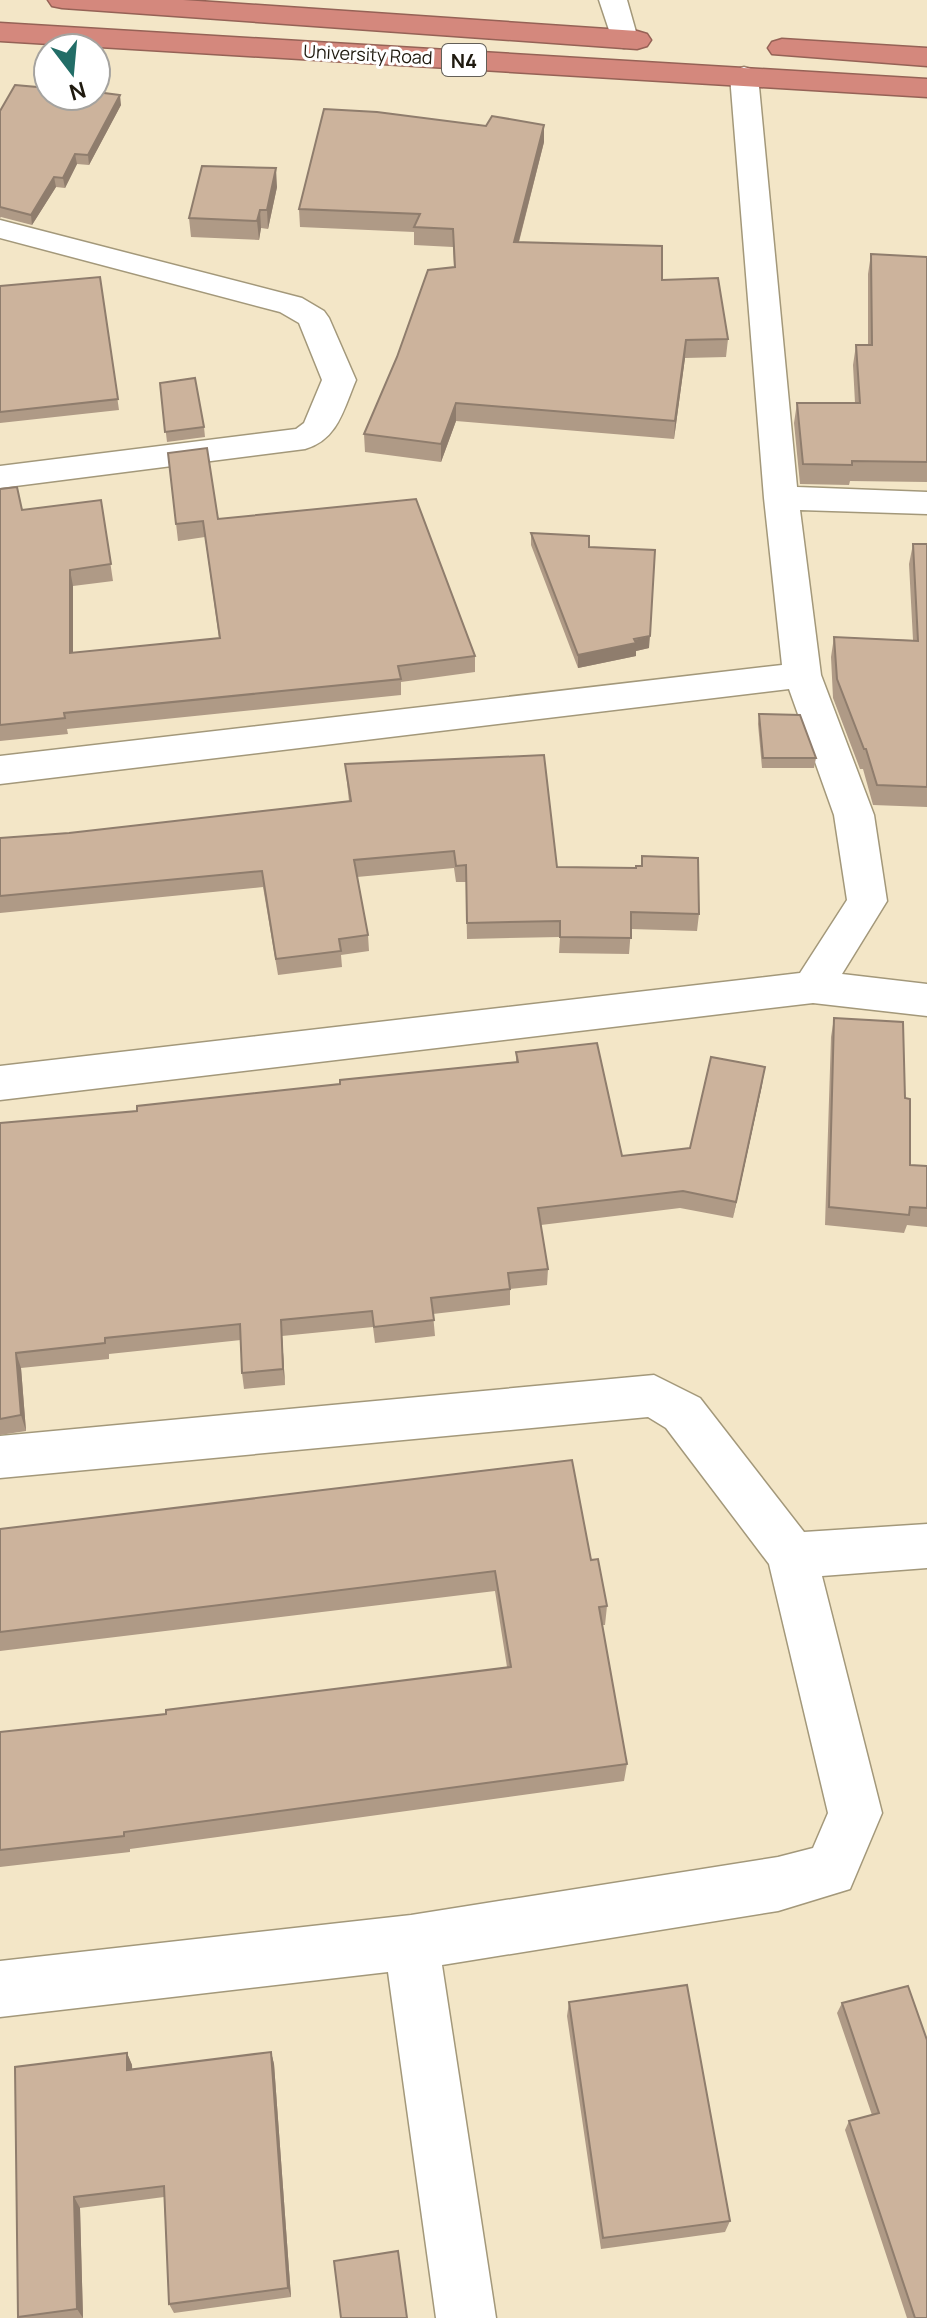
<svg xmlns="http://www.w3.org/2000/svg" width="927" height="2318" font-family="Manrope,sans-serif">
<rect width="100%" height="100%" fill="#f3e6c7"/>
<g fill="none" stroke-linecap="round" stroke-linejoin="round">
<g stroke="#a3987a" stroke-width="3">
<path id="minor" d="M 599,0 L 627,0 L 638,39 L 634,45 L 624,48 L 614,45 Z
M 744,67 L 754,70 L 758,76 L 797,487 L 927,492 L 927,514 L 800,510 L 821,675 L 874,815 L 887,901 L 842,974 L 927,984 L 927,1016 L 813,1003 L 0,1100 L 0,1066 L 800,973 L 847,900 L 834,815 L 789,689 L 0,784 L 0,756 L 782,665 L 764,498 L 730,76 L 734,70 Z
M 0,220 L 302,298 L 324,311 L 329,318 L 356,380 C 344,408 338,440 305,449 L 0,488 L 0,466 L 296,429 L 304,423 L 322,380 L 299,323 L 280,312 L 0,238 Z
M 654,1375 L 700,1398 L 804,1532 L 927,1524 L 927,1568 L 822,1576 L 882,1813 L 850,1889 L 778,1911 L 442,1965 L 496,2318 L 436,2318 L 388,1972 L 0,2017 L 0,1961 L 411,1915 L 778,1857 L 813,1848 L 828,1813 L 769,1564 L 666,1428 L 648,1417 L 0,1478 L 0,1436 Z"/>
</g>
<g stroke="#956256" stroke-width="3">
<path id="highway" d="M 48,0 L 183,0 L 637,31 L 647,34 L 651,40 L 647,46 L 637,49 L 62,8 L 52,6 Z
M 0,23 L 927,79 L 927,97 L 0,41 Z
M 782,39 L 927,48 L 927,66 L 772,54 L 768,48 L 772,42 Z"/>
</g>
<use href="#minor" fill="#fff" fill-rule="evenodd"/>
<use href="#highway" fill="#d4887d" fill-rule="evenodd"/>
</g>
<path fill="#af9a86" d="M 121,105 L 89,165 L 77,164 L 65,188 L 56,187 L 32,225 L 1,217 L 0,218 L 0,111 Z
M 544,142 L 519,242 L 662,280 L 728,339 L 726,357 L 685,358 L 674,439 L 456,421 L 441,462 L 365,452 L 364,434 L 454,267 L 453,247 L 414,245 L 414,232 L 300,227 L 299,209 Z
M 277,187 L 268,229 L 261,228 L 259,240 L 191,237 L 189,218 Z
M 871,254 L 927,257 L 927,482 L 850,481 L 849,485 L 800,484 L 794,423 L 797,403 L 855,403 L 853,365 L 856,345 L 868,345 L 868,274 Z
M 100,277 L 119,410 L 0,423 L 0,286 Z
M 160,383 L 204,427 L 205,437 L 167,442 Z
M 168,453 L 218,519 L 475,656 L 475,672 L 401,682 L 401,695 L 67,729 L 68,734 L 0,741 L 0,489 L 22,510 L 101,500 L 113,581 L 73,586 L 73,653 L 219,638 L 205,537 L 178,541 Z
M 531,533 L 589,547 L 649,648 L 636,651 L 636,656 L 578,668 L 531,545 Z
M 913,544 L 927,544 L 927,807 L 873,805 L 863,769 L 860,769 L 833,698 L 831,657 L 834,637 L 913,640 L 909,564 Z
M 759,714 L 816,758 L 814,768 L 762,768 L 758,724 Z
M 345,764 L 557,867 L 636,868 L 642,866 L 642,856 L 699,914 L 697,931 L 631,929 L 629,954 L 559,953 L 560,937 L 467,939 L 466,882 L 456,882 L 454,868 L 357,877 L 368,935 L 369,951 L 341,955 L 342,967 L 278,975 L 263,887 L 0,913 L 0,838 L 69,833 L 349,801 Z
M 834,1018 L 905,1098 L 910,1165 L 927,1166 L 927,1227 L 907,1225 L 904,1233 L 825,1225 L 831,1037 Z
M 516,1052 L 622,1156 L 690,1148 L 762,1085 L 733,1218 L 680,1208 L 541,1225 L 548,1269 L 547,1285 L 510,1289 L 510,1305 L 433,1314 L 435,1336 L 375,1343 L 373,1327 L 282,1336 L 285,1385 L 244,1389 L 242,1373 L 241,1340 L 109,1354 L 109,1359 L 21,1368 L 26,1431 L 0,1435 L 0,1123 L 137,1111 L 340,1084 L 516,1062 Z
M 0,1529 L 591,1560 L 607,1606 L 605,1625 L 602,1625 L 627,1764 L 624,1781 L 130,1849 L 130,1852 L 0,1867 L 0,1732 L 166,1714 L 507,1667 L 495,1591 L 0,1651 Z
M 908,1986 L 927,2318 L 907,2318 L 845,2130 L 849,2121 L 872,2115 L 837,2013 L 842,2003 Z
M 569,2002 L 730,2221 L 725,2232 L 601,2249 L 567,2016 Z
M 271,2052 L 274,2064 L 291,2297 L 174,2313 L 169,2304 L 164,2197 L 80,2208 L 83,2318 L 18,2318 L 127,2053 L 132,2065 L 132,2069 Z"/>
<path fill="#8f7d6d" d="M 120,95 L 121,105 L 89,165 L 88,155 Z
M 544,125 L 544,142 L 514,260 L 514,242 Z
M 75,154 L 77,164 L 65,188 L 63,178 Z
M 276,168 L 277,187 L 268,229 L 267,210 Z
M 54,177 L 56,187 L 32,225 L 31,215 Z
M 260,210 L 261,228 L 259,240 L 257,221 Z
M 686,340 L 685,358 L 674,439 L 675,421 Z
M 456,403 L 456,421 L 441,462 L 441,444 Z
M 70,570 L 73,586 L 73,670 L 70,653 Z
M 650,636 L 649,648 L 636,651 L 636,656 L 578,668 L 578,655 Z
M 765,1067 L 762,1085 L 733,1218 L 736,1202 Z
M 281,1320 L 282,1336 L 285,1385 L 283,1369 Z
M 16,1353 L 21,1368 L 26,1431 L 21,1415 Z
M 271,2052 L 274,2064 L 291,2297 L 288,2288 Z
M 127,2053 L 132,2065 L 133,2082 L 127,2070 Z
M 74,2197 L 80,2208 L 83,2318 L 77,2309 Z"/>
<path fill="#ccb39c" stroke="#8f7d6d" stroke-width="2" d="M 15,85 L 48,88 L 48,96 L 96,96 L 96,92 L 120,95 L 88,155 L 75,154 L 63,178 L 54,177 L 31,215 L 0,207 L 0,111 Z
M 324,109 L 377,112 L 486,126 L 492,116 L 544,125 L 514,242 L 662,246 L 662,280 L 718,278 L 728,339 L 686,340 L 675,421 L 456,403 L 441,444 L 364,434 L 397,357 L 428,270 L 455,267 L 453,229 L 414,227 L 420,214 L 299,209 Z
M 202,166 L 276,168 L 267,210 L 260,210 L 257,221 L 189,218 Z
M 871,254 L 927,257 L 927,462 L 852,461 L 852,465 L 803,464 L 797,403 L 860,403 L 856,345 L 872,345 Z
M 100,277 L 118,399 L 0,412 L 0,286 Z
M 195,378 L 204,427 L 165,432 L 160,383 Z
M 207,448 L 218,519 L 416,499 L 475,656 L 398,666 L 401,679 L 64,713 L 65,718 L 0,725 L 0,489 L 17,487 L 22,510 L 101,500 L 111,564 L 70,570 L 70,653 L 220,638 L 203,521 L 176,524 L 168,453 Z
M 531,533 L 589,536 L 589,547 L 655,550 L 650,636 L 634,639 L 636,643 L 578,655 Z
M 913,544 L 927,544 L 927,787 L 877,785 L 866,749 L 864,749 L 837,679 L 834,637 L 918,641 Z
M 759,714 L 800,715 L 816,758 L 763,758 Z
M 544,755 L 557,867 L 636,868 L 636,866 L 642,866 L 642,856 L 698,858 L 699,914 L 631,912 L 631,938 L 560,937 L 560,921 L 467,923 L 466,865 L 456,866 L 454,851 L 354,860 L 368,935 L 339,939 L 341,951 L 276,959 L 262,871 L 0,896 L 0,838 L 69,833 L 351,801 L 345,764 Z
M 834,1018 L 903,1022 L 905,1098 L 910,1099 L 910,1165 L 927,1166 L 927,1208 L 910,1207 L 909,1215 L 829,1207 Z
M 597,1043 L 622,1156 L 690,1148 L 711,1057 L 765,1067 L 736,1202 L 683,1191 L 538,1208 L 548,1269 L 508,1273 L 510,1289 L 431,1298 L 434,1320 L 374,1327 L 372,1311 L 281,1320 L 283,1369 L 242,1373 L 240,1324 L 105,1338 L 105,1343 L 16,1353 L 21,1415 L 0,1419 L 0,1123 L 137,1111 L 137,1106 L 340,1084 L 340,1080 L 518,1062 L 516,1052 Z
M 572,1460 L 591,1560 L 598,1559 L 607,1606 L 599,1607 L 627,1764 L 124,1832 L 124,1836 L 0,1850 L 0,1732 L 166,1714 L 166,1710 L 511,1667 L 495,1571 L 0,1632 L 0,1529 Z
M 687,1985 L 730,2221 L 603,2238 L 569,2002 Z
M 908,1986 L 927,2040 L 927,2318 L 915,2318 L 849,2121 L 879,2113 L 842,2003 Z
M 271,2052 L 288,2288 L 169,2304 L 164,2186 L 74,2197 L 77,2309 L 18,2317 L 15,2067 L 127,2053 L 127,2070 Z
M 398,2251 L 407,2318 L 341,2318 L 334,2261 Z"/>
<g text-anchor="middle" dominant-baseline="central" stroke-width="6" stroke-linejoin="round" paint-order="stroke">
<g font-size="18" fill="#1f1a0f" stroke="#fff">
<text transform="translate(368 54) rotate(3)">University Road</text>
</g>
<rect fill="#fff" stroke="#625f57" stroke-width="2" x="442" y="44" width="44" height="32" rx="6"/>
<g font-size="20" font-weight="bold" fill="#1f1a0f">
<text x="464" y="60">N4</text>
</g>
</g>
<g transform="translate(72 72) rotate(164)"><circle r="38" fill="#ffffff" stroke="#a5a39f" stroke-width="2"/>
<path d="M0-6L14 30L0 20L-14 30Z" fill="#226d67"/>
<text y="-12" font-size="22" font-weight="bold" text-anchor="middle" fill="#1f1a0f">N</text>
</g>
</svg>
